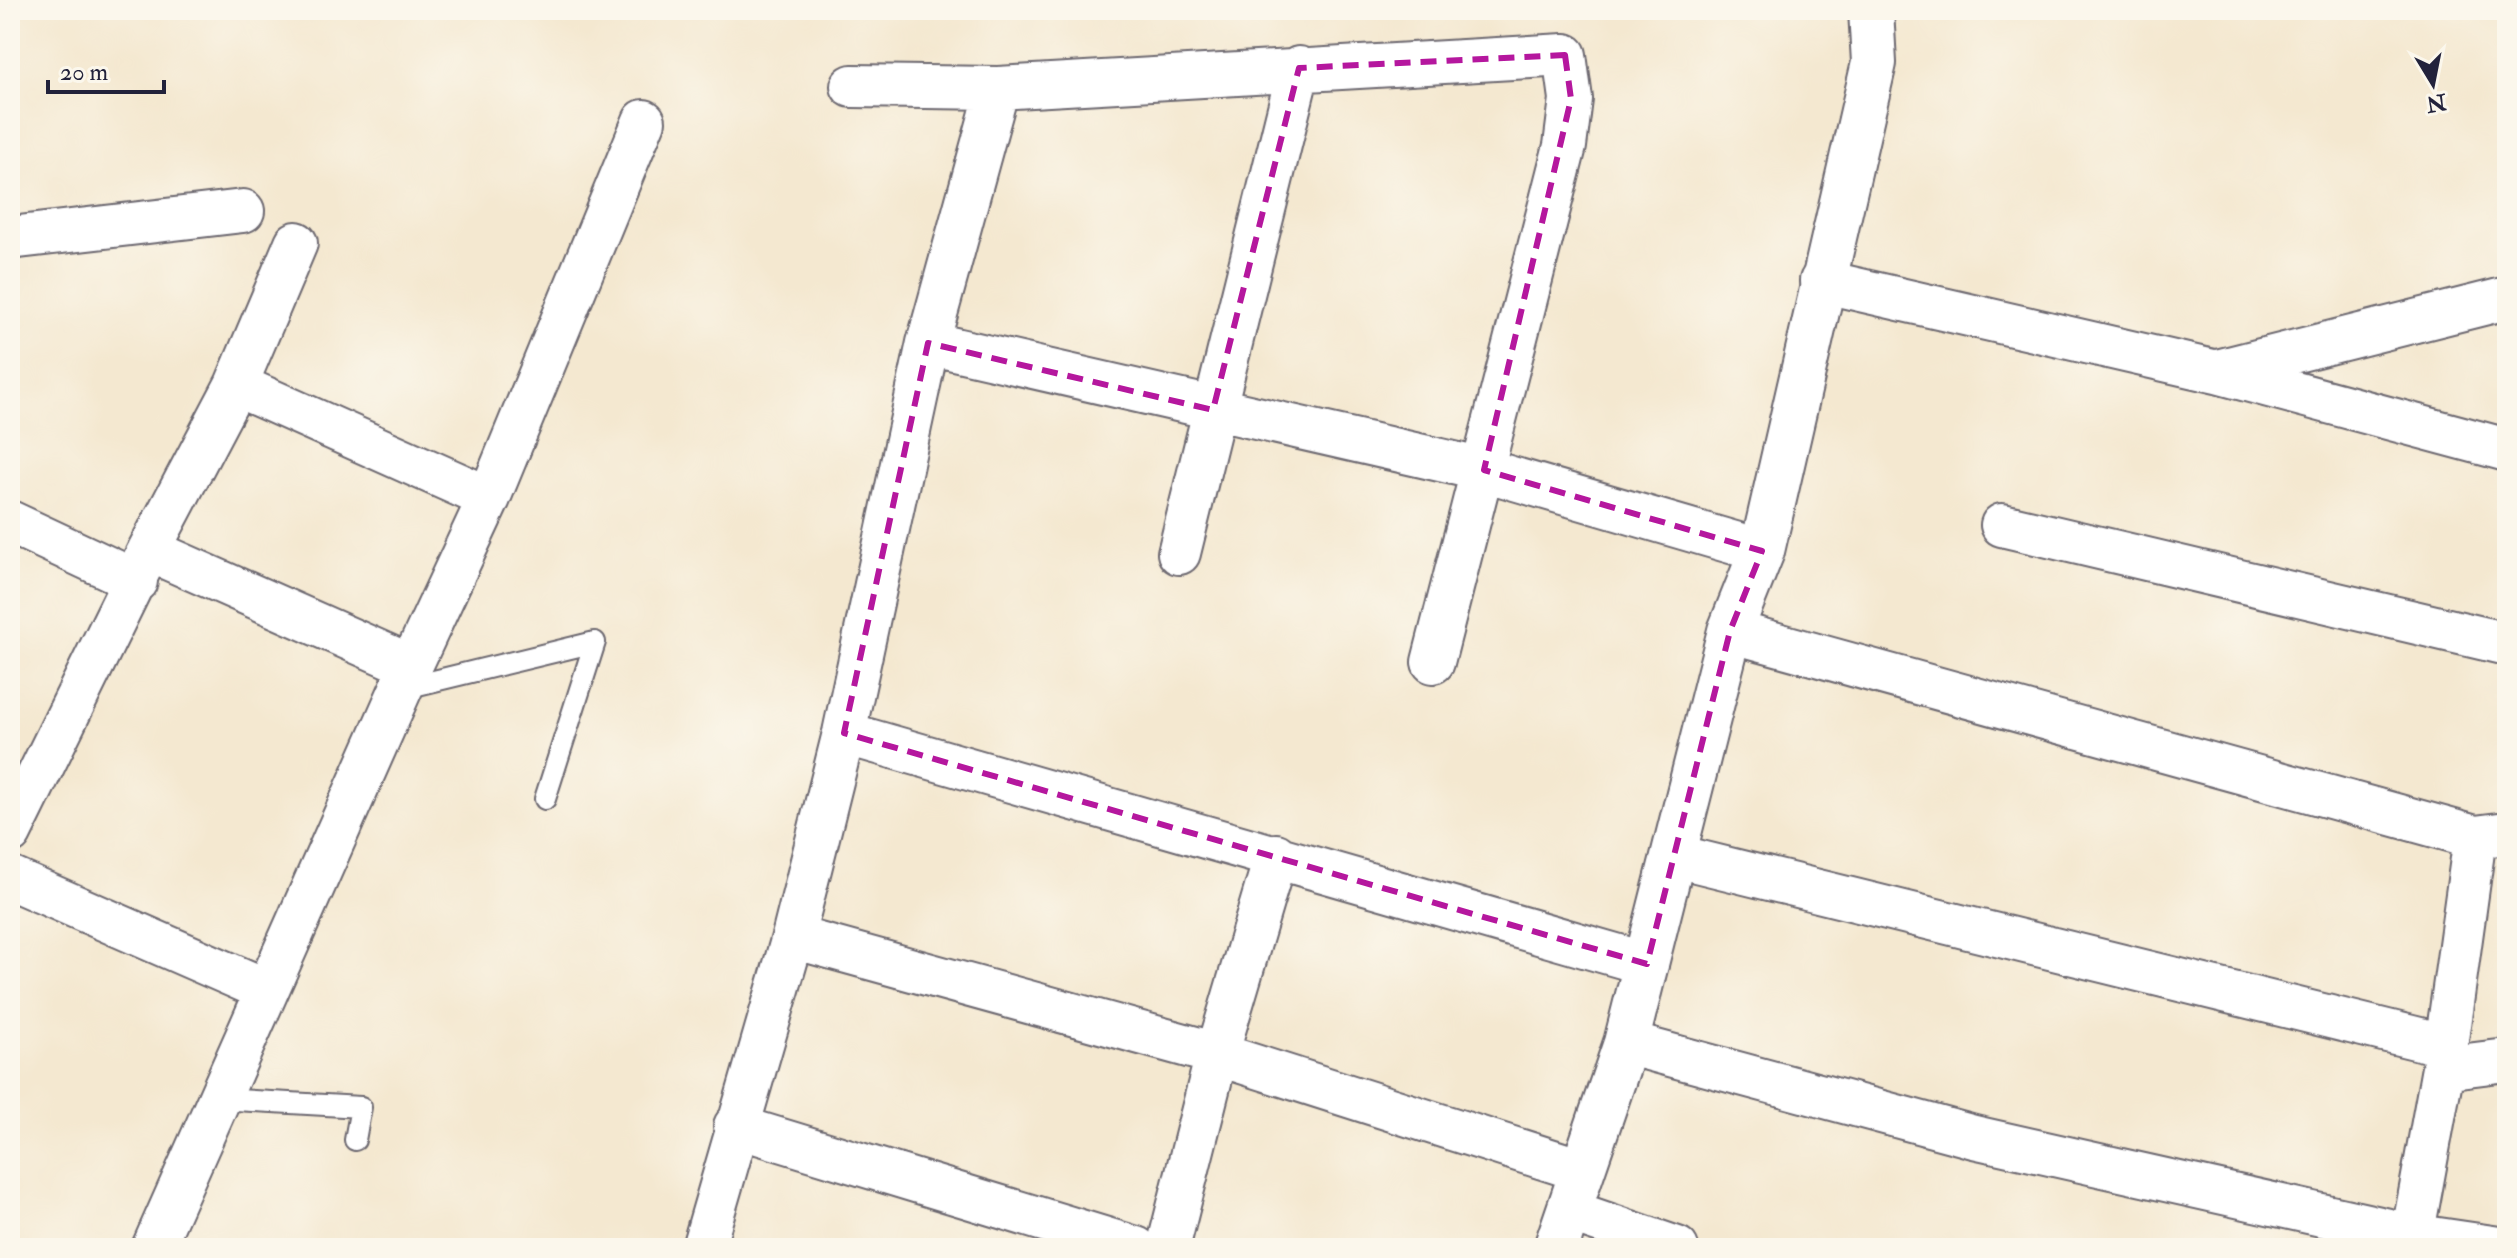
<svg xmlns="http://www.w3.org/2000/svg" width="2517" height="1258" font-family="'IM FELL Double Pica',serif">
<rect width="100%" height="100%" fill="#fbf7ec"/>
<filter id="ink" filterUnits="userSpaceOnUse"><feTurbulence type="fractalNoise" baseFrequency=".0125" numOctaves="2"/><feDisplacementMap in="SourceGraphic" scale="16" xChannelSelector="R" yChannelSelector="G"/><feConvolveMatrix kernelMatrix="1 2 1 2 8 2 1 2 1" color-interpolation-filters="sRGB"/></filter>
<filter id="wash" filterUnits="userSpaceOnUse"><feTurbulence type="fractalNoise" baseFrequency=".006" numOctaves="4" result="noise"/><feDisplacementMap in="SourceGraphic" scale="32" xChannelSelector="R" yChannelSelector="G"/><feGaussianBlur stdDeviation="1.8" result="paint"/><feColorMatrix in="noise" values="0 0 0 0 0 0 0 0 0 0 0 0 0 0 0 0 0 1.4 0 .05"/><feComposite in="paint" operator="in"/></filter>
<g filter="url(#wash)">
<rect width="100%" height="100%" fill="#f4e8d0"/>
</g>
<g filter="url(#ink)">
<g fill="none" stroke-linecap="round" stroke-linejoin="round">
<g stroke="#6c676f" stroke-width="24">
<path id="service" d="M 401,689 L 595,642 L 545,799
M 218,1099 L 361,1107 L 355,1140"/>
</g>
<g stroke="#6c676f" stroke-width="46">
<path id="minor" d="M 852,86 L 998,88 L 1565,55 L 1571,99 L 1565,146 L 1433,662
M 10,238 L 243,211
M 1821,281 L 2217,372 L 2507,450
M 928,343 L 1484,470 L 1762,551
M 2217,371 L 2507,298
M 236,385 L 489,498
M 10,522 L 136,581
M 2002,525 L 2507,644
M 149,550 L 411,666
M 1179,553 L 1299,68
M 1730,631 L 2475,837 L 2507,833
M 844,733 L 1647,964
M 10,833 L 149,550 L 236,385 L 296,243
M 1676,856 L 2444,1045
M 10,878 L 266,990
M 793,937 L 1217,1054 L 1581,1170
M 1626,1043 L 1974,1137 L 2411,1235 L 2499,1248
M 2443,1068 L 2507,1060
M 735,1126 L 1136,1248
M 1569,1211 L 1677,1248
M 153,1248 L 411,666 L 489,498 L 644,121
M 703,1248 L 793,937 L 844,733 L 928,343 L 998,88
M 1168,1248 L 1217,1054 L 1276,855
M 2410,1248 L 2443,1068 L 2475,837"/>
</g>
<g stroke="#6c676f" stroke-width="48">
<path id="tertiary" d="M 1556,1248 L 1626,1043 L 1730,631 L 1762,551 L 1874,63 L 1871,10"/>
</g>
<use href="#service" stroke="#fff" stroke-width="20"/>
<use href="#minor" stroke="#fff" stroke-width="42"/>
<use href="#tertiary" stroke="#fff" stroke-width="44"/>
</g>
</g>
<path fill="none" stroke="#b5179e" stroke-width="6" stroke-dasharray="16 10" stroke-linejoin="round" d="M 1565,55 L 1571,99 L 1484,470 L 1762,551 L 1730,631 L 1647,964 L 844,733 L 928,343 L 1213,410 L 1299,68 Z"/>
<rect width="2517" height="1258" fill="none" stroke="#fbf7ec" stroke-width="40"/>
<g transform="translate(2433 84) rotate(170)" stroke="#fbf7ec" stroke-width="6" paint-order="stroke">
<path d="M0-6L14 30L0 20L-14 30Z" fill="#22223b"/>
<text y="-12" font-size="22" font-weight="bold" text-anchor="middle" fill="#22223b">N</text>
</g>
<path d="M48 80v12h116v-12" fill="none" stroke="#22223b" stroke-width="4"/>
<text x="60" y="80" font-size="24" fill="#22223b" stroke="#fbf7ec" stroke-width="6" paint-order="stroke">20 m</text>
</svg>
